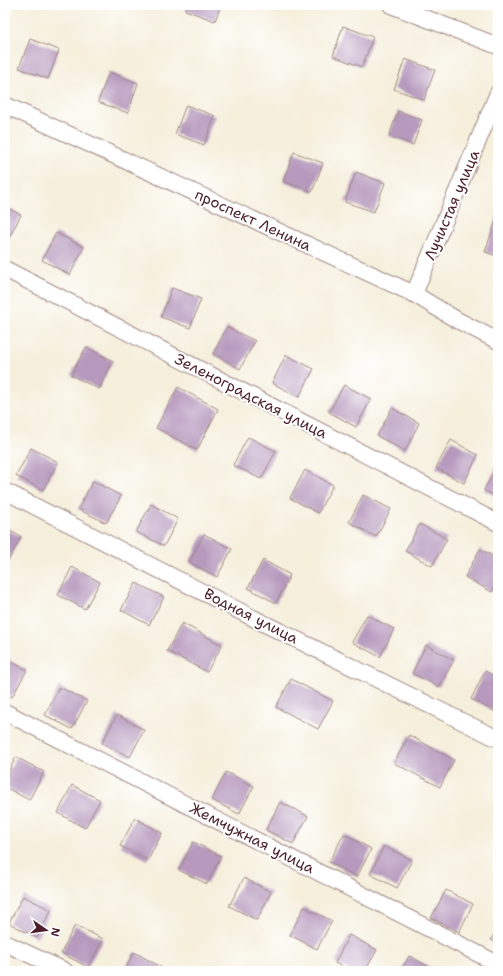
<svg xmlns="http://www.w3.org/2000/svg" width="503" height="976" font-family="'Shantell Sans',sans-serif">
<rect width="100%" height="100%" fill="#fff"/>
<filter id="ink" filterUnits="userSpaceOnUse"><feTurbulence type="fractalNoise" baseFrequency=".025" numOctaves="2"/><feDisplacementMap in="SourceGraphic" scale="8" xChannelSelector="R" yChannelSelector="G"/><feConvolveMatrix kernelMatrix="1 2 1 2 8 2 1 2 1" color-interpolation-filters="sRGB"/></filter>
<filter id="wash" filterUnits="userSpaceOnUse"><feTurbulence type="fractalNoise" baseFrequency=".012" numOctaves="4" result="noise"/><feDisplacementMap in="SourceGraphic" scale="16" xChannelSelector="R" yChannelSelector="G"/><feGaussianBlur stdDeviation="0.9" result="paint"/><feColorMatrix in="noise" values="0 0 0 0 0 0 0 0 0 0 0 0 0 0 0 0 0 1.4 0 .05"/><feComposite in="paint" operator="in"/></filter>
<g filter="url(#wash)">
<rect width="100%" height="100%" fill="#f5efdc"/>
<g id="blocks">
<path fill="#b699bd" d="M 188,5 L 221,5 L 215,21 L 185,10 Z
M 343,26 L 373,37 L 362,67 L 333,56 Z
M 30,39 L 59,50 L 48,79 L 19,68 Z
M 405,59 L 435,70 L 424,100 L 394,89 Z
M 109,72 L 138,83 L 128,113 L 98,102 Z
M 186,105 L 215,116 L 204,145 L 175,134 Z
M 398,111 L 422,120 L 413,145 L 389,136 Z
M 294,152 L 323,163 L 312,192 L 283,181 Z
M 356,172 L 385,183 L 374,212 L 345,202 Z
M 5,206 L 21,215 L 6,243 L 5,242 Z
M 498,214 L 498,256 L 485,252 Z
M 56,233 L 84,247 L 70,275 L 42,260 Z
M 172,288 L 201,299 L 190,328 L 161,317 Z
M 227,327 L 255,341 L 240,369 L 213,354 Z
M 86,347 L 113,361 L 99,389 L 71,375 Z
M 286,355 L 314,369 L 299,397 L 272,383 Z
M 344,385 L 371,399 L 356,427 L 329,412 Z
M 178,387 L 218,409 L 197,450 L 156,428 Z
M 392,408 L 419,423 L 405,451 L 377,436 Z
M 248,437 L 276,451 L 261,479 L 233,465 Z
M 451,440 L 478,455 L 464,483 L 436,468 Z
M 31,448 L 58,462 L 43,490 L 16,476 Z
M 498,464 L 498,498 L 484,490 Z
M 305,470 L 333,485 L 318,513 L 290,498 Z
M 93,481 L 121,496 L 106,523 L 78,509 Z
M 363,495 L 391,509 L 376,537 L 349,522 Z
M 151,504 L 178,519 L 164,546 L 136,532 Z
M 420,524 L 447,539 L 432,566 L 405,551 Z
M 5,528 L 21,537 L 6,565 L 5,564 Z
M 204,534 L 232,549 L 217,577 L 189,562 Z
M 480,549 L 498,559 L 498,581 L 492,592 L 465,577 Z
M 263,560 L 290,575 L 276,603 L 248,588 Z
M 72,567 L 100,582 L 85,609 L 58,595 Z
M 136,583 L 164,597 L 149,625 L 121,610 Z
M 367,615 L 394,629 L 380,657 L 352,642 Z
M 182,623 L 222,645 L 207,672 L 167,651 Z
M 426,645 L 454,660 L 439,687 L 412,673 Z
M 5,658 L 27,670 L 12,697 L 5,694 Z
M 485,671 L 498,678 L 498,713 L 471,699 Z
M 291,679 L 333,701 L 318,729 L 276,707 Z
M 59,687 L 87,701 L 72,729 L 45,715 Z
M 117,715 L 144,730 L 130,757 L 102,743 Z
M 409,735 L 454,760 L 440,787 L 394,763 Z
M 16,757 L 44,772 L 29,800 L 5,787 L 5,779 Z
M 226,772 L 254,786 L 239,814 L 212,800 Z
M 72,785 L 100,800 L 85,828 L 58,813 Z
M 280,802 L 308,816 L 293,844 L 266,830 Z
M 135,818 L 162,833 L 148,860 L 120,846 Z
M 344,834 L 371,849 L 357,877 L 329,862 Z
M 193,842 L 221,856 L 207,884 L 179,870 Z
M 384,846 L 412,860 L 397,888 L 370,874 Z
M 244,878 L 271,892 L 257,920 L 229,906 Z
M 446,890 L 473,904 L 459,932 L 431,918 Z
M 23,896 L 51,910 L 37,938 L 9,923 Z
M 304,907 L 332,921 L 317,949 L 290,935 Z
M 75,925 L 103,939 L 88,967 L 61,953 Z
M 498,927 L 498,943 L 491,940 Z
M 349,935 L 377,950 L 365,971 L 350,971 L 335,963 Z
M 134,952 L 161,967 L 159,971 L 124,971 Z
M 409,956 L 438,971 L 401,971 Z"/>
</g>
</g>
<g filter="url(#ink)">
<use href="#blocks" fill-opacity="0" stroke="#a08784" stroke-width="1"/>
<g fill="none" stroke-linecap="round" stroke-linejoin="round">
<g stroke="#a08784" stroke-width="18">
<path id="street" d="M 391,5 L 498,46
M 5,105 L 414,294 L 457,320 L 498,341
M 5,269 L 498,523
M 414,294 L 498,93
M 5,491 L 259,621 L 498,739
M 5,712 L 498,964
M 5,943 L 65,971"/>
</g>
<use href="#street" stroke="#fff" stroke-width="16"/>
</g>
</g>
<g text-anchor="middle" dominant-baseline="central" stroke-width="4" stroke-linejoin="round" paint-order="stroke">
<g font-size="15" fill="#4a1f2b" stroke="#fff">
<text transform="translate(452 205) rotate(-67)">Лучистая улица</text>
<text transform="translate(253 220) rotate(25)">проспект Ленина</text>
<text transform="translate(251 396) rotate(27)">Зеленоградская улица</text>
<text transform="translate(251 616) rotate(27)">Водная улица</text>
<text transform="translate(252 838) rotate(27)">Жемчужная улица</text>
</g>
</g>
<rect width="503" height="976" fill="none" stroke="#fff" stroke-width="20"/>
<g transform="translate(46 930) rotate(103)" stroke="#ffffff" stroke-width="3" paint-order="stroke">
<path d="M0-3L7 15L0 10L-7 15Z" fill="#4a1f2b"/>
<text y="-6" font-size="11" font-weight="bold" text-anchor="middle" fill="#4a1f2b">N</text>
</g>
</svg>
